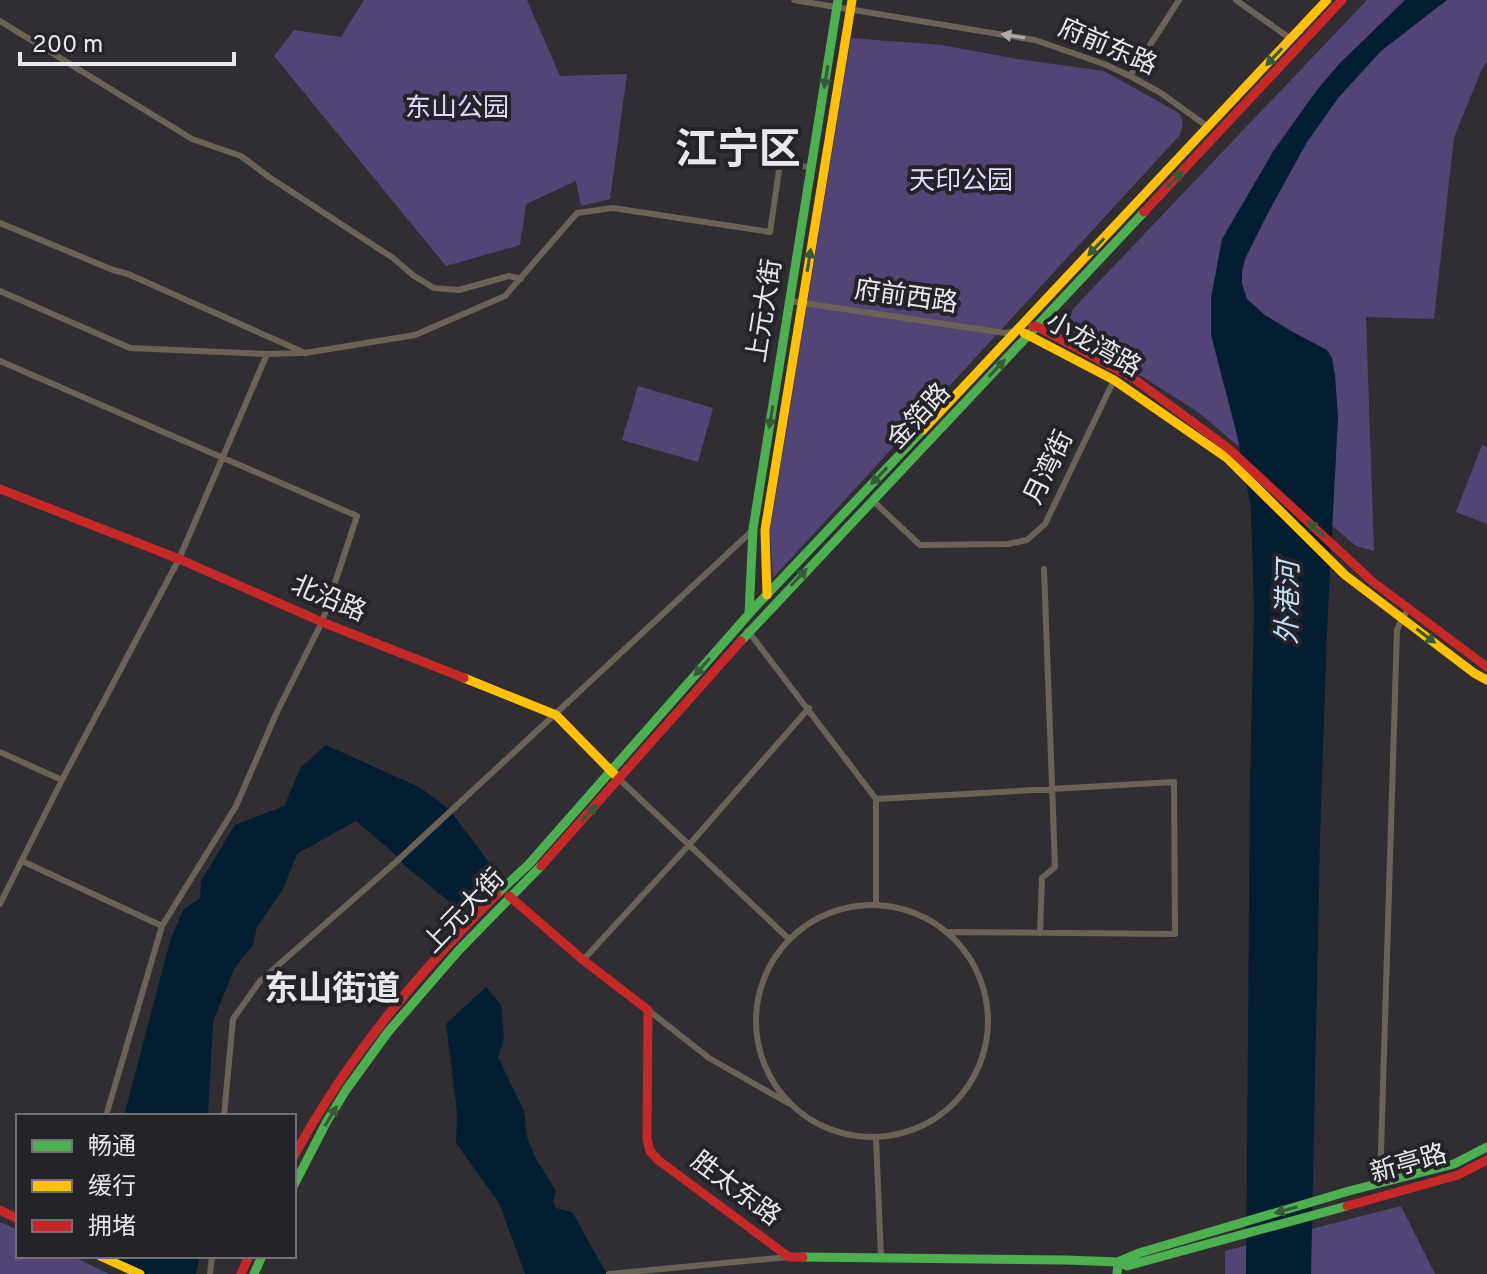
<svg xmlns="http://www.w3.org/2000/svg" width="1487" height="1274" font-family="Overpass,'Noto Sans SC',sans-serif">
<rect width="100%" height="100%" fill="#302e33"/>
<path fill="#534476" d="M 364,0 L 527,0 L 560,76 L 627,74 L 610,199 L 581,206 L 576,181 L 526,204 L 520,245 L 446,266 L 274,56 L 294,30 L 341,37 Z
M 1367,0 L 1487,0 L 1487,62 L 1482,69 L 1454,137 L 1434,319 L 1366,317 L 1374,551 L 1356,546 L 1198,412 L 1072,332 L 1067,326 L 1073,309 Z
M 851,38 L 942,45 L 1017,59 L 1104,71 L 1179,113 C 1184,122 1183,127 1179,136 L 773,578 L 770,531 Z
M 638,386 L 713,408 L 698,462 L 622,440 Z
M 1482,445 L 1487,447 L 1487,524 L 1456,512 Z
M 1401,1206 L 1435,1274 L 1225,1274 L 1225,1251 Z
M 0,1222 L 18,1230 L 18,1256 L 72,1256 L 109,1274 L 0,1274 Z"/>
<path fill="#041e31" d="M 1405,0 L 1447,0 L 1381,51 L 1339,97 L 1307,142 L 1268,213 L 1245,259 L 1242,272 L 1242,283 L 1247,299 L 1265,315 L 1291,331 L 1327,350 L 1332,358 L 1335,375 L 1338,417 L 1327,629 L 1320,839 L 1311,1274 L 1246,1274 L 1250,784 L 1254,611 L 1251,508 L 1237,435 L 1211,335 L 1211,298 L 1222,239 L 1274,150 L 1317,90 L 1339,64 Z
M 326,745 L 421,788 L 449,809 L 497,873 L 462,912 L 404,865 L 397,856 L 356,821 L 297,854 L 283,889 L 257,927 L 253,945 L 234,969 L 213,1022 L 208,1116 L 124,1116 L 170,941 L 183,910 L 200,898 L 201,881 L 235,825 L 284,806 L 301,767 Z
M 486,987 L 501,1005 L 504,1039 L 498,1057 L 524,1111 L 527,1137 L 536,1159 L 556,1191 L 553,1202 L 556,1208 L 572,1212 L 607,1274 L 525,1274 L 499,1203 L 456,1143 L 457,1112 L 446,1024 Z
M 100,1256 L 200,1256 L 196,1274 L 140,1274 Z"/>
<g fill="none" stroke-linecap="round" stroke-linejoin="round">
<path stroke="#6b6357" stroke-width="6" d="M 794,0 L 1035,40 L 1104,64 L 1130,76 L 1161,93 L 1208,127
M 1236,0 L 1291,39
M 0,21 L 192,139 L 241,156 L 269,177 L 393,258 L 414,276 L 434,288 L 459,290 L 509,276 L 521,279
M 1130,76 L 1179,0
M 0,223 L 113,270 L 128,274 L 305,353 L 415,335 L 505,296 L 577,213 L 613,208 L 770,232 L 780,164 L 811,167
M 0,291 L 130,348 L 267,354 L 301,353
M 790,301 L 1005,333 L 1015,331
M 0,361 L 357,516 L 322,622 L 277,712 L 236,806 L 162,926 L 22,861
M 872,500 L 920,545 L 1008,544 L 1027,540 L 1045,524 L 1114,380
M 748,631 L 876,799 L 876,904
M 0,752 L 62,780
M 619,779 L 789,939
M 876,799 L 1174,782 L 1175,934 L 950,932
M 0,904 L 62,780 L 179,559 L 267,354
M756 1021a116 116 0 1 1 232 0a116 116 0 1 1-232 0Z
M 1040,933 L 1042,878 L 1055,867 L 1044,569
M 583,960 L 688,846 L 809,708
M 648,1010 L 709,1058 L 788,1103
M 106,1116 L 162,926
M 224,1116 L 233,1019 L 260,981 L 397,861 L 753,530
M 876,1138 L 881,1258
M 1380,1183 L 1397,630 L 1402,618 L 1409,609
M 210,1274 L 212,1256
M 609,1274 L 789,1257"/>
<path stroke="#4caf50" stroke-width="9" d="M 749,614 L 753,529 L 838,0
M 741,641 L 1144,212
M 497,894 L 529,864 L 756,606 L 923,430
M 294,1185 L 327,1121 L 346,1090 L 388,1032 L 459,950 L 541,866
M 803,1257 L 1066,1260 L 1118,1262 L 1127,1266 L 1347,1206
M 254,1274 L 262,1256
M 1117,1274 L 1118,1262 L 1139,1253 L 1349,1191 L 1454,1164 L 1487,1147"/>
<path stroke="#ffc107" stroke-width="9" d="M 1024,333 L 1114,380 L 1227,458 L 1345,575 L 1474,673 L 1487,680
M 923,430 L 1327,0
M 767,595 L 765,530 L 852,0
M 464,678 L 556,715 L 615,775
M 100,1256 L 140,1274"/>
<path stroke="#c62828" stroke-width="9" d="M 1144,212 L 1342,0
M 1033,327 L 1036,326 L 1133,378 L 1228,448 L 1373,582 L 1487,667
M 0,489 L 179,559 L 322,622 L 464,678
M 541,866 L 741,641
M 509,896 L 583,960 L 648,1010 L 647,1139 L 650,1151 L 658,1160 L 789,1257 L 803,1257
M 294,1156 C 347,1058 418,973 497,894
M 1347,1206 L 1458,1175 L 1487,1160
M 0,1210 L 18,1219
M 241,1274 L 249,1256"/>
</g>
<defs><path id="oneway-solid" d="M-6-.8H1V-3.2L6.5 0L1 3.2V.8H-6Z" transform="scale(2)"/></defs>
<use fill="#b0aca9" href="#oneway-solid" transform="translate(1013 36) rotate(-171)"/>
<g fill="#355b39">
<use href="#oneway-solid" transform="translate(1274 57) rotate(133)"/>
<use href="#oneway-solid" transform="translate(826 77) rotate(99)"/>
<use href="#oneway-solid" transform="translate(1175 179) rotate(-47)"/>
<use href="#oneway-solid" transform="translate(1096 247) rotate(133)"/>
<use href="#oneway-solid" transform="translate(809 260) rotate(-81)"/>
<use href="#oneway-solid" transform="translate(997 368) rotate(-47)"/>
<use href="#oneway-solid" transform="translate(771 417) rotate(99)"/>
<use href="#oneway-solid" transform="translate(879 476) rotate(134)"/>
<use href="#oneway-solid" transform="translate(1316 529) rotate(-137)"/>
<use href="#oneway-solid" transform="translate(799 577) rotate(-47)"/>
<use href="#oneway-solid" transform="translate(1426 636) rotate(37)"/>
<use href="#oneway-solid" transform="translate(702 667) rotate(131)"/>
<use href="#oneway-solid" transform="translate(589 813) rotate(-48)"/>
<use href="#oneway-solid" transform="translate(331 1116) rotate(-59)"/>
<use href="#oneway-solid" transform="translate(1286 1210) rotate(164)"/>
</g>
<g text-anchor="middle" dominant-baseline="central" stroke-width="8" stroke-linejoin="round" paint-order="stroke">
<g font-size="26" fill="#e8e7ec" stroke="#25232a">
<text transform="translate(1107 48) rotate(23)">府前东路</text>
<text transform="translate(906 298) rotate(8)">府前西路</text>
<text transform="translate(766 311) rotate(-81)">上元大街</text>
<text transform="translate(1093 346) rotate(29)">小龙湾路</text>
<text transform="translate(920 417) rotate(-47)">金箔路</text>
<text transform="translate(1050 468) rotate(-64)">月湾街</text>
<text transform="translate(328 600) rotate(23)">北沿路</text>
<text transform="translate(465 912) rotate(-46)">上元大街</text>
<text transform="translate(1409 1165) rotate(-16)">新亭路</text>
<text transform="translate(735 1190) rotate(37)">胜太东路</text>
</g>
<g font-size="26" fill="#e0d7fa" stroke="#25232a">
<text x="457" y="109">东山公园</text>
<text x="961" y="182">天印公园</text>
</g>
<g font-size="28" font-style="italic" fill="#bedff8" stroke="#25232a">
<text transform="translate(1290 603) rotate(-89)">外港河</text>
</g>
<g font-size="34" font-weight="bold" fill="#e8e7ec" stroke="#25232a">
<text x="332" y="991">东山街道</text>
</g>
<g font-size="42" font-weight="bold" fill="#e8e7ec" stroke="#25232a">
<text x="738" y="152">江宁区</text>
</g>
</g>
<rect x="16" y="1114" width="280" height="144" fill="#25232a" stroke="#737178" stroke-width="2"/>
<rect x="32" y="1140" width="40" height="12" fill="#4caf50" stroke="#737178" stroke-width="2"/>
<text x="88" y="1154" font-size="24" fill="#e8e7ec">畅通</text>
<rect x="32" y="1180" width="40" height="12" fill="#ffc107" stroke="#737178" stroke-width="2"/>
<text x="88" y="1194" font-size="24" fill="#e8e7ec">缓行</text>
<rect x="32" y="1220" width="40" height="12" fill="#c62828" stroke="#737178" stroke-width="2"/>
<text x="88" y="1234" font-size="24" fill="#e8e7ec">拥堵</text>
<path d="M20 52v12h214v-12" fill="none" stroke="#e8e7ec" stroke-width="4"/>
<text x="32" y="52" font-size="24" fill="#e8e7ec" stroke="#25232a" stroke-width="6" paint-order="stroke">200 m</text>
</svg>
